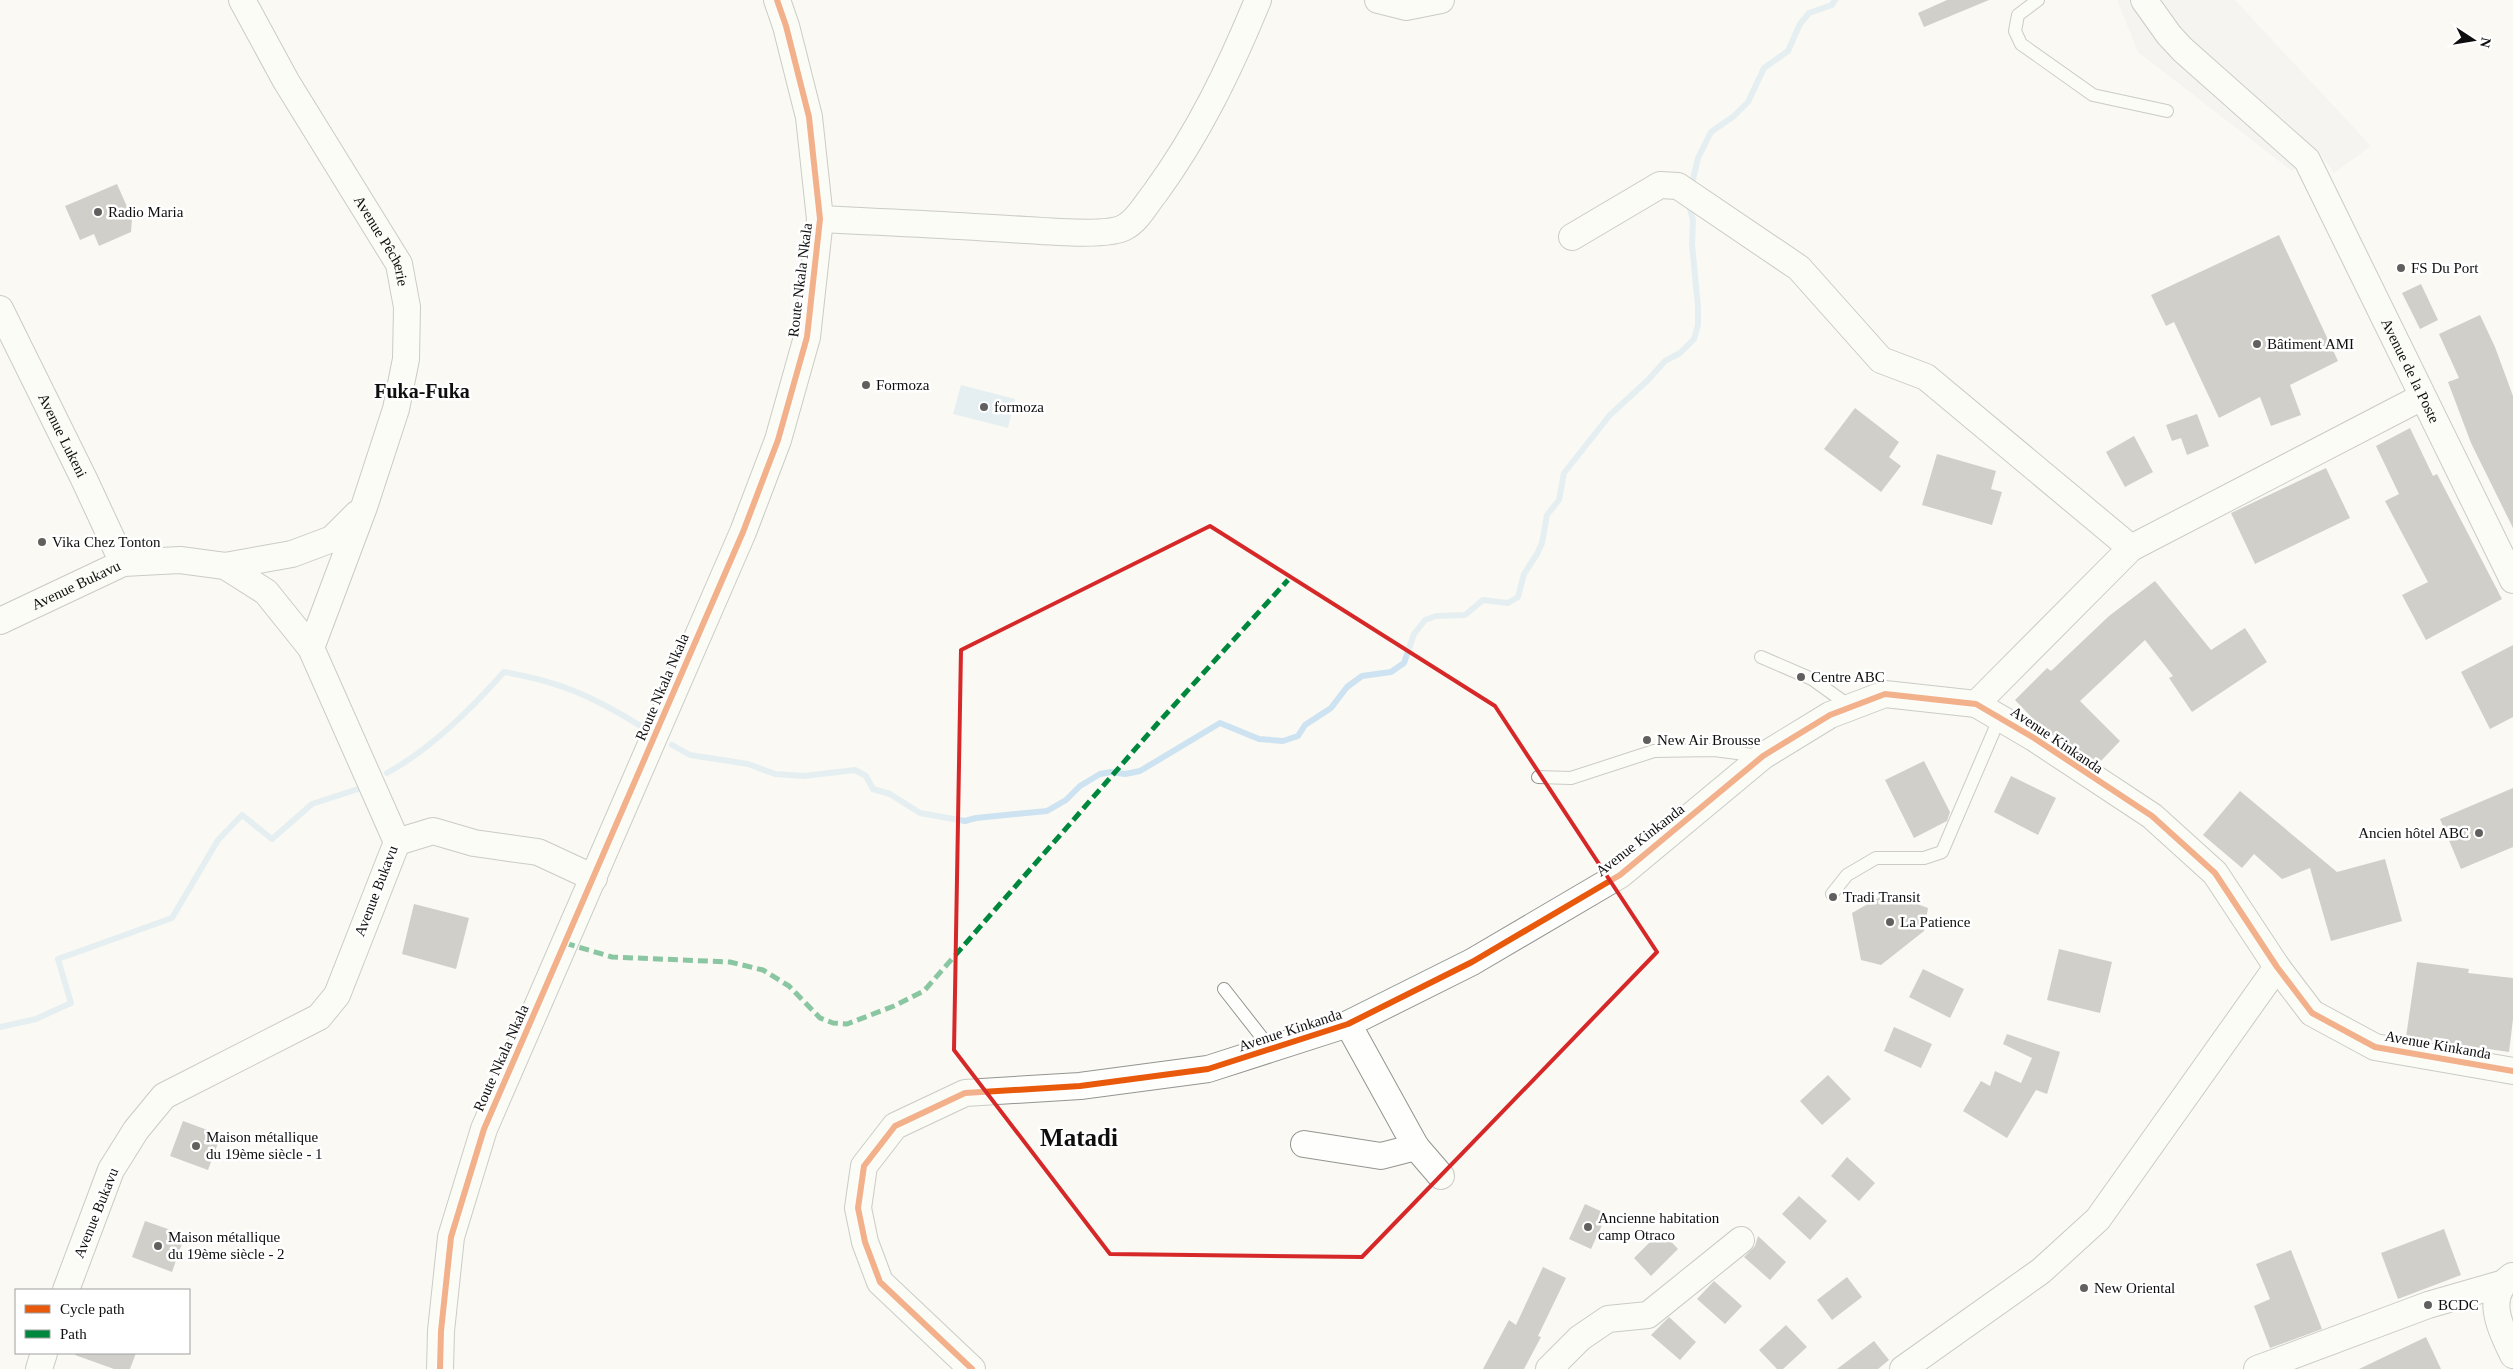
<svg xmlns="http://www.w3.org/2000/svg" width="2513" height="1369" font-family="'Times New Roman',serif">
<rect width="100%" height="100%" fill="#faf9f3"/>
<path fill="#f2edef" d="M 2117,0 L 2235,0 L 2371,146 L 2334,173 L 2318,151 L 2292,171 L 2138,52 Z"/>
<path fill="#cde3f1" d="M 961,385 L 1015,399 L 1008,428 L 953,414 Z"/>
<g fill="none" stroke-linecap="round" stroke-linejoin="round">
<path stroke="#cde3f1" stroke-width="6" d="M 1691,188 L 1698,158 L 1711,132 L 1734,116 L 1748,102 L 1764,68 L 1788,51 L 1800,24 L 1809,13 L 1832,5 L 1835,0
M 672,745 L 690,755 L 748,764 L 775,774 L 804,776 L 855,770 L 866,776 L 873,789 L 890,794 L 920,813 L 965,821 L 976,818 L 1047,811 L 1066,800 L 1080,786 L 1100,774 L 1111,772 L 1125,774 L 1140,771 L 1220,723 L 1259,739 L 1283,741 L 1298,736 L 1305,725 L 1331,708 L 1347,687 L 1362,676 L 1391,672 L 1404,663 L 1414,634 L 1425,620 L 1436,616 L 1465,615 L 1483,600 L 1508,603 L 1518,597 L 1524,574 L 1537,554 L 1542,543 L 1547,515 L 1559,500 L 1564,473 L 1610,415 L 1648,380 L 1665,361 L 1680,353 L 1694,339 L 1698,325 L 1698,307 L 1692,244 L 1693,220 L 1688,202
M 387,773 C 432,748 470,710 504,672 C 558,681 592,696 639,725
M 0,1027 L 36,1019 L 71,1003 L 58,959 L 172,918 L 218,840 L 242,815 L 272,839 L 312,804 L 361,788"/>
</g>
<path fill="#9e9c98" d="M 1947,0 L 1989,0 L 1924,27 L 1918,13 Z
M 117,184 L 132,218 L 131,232 L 99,246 L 94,234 L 80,240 L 65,206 Z
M 2279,235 L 2338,361 L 2290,385 L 2301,415 L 2271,426 L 2260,397 L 2219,418 L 2174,322 L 2166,326 L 2151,295 Z
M 2421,284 L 2438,320 L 2420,329 L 2402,293 Z
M 2480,315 L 2495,347 L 2513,396 L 2513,528 L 2471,443 L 2448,382 L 2459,378 L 2439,334 Z
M 1855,408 L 1899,442 L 1889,457 L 1901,466 L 1881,492 L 1824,449 Z
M 2197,414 L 2209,446 L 2187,455 L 2181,438 L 2172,441 L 2166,425 Z
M 2410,428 L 2433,476 L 2437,474 L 2502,599 L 2426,640 L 2402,595 L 2428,582 L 2385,501 L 2399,494 L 2376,446 Z
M 2134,436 L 2153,472 L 2125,487 L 2106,452 Z
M 1937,454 L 1996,471 L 1991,489 L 2002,492 L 1992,525 L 1922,505 Z
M 2326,468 L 2350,518 L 2255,564 L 2231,513 Z
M 2155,581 L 2211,650 L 2245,628 L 2267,662 L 2192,712 L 2169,678 L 2173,676 L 2145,640 L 2080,701 L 2120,741 L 2099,763 L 2037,723 L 2015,700 L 2047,668 L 2051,671 L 2109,616 Z
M 2513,645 L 2513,717 L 2490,729 L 2461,672 Z
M 1924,761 L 1950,812 L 1947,821 L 1914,838 L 1885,780 Z
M 2011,776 L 2056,798 L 2038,835 L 1994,812 Z
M 2513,788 L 2513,847 L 2461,869 L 2440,819 Z
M 2240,791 L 2337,872 L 2385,859 L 2402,921 L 2331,941 L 2310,868 L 2282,879 L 2254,854 L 2242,868 L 2203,835 Z
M 1887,893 L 1928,908 L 1924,931 L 1881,965 L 1861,960 L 1852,913 Z
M 414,904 L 469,918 L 456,969 L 402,954 Z
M 2059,949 L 2112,962 L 2100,1013 L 2047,1000 Z
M 2417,962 L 2469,969 L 2468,973 L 2513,978 L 2513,1019 L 2509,1052 L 2406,1037 Z
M 1923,969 L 1964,989 L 1950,1018 L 1909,997 Z
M 1894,1027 L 1932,1044 L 1921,1068 L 1884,1051 Z
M 2007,1034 L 2060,1052 L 2047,1094 L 2036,1090 L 2007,1138 L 1963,1111 L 1981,1081 L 1990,1086 L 1995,1071 L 2021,1083 L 2032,1058 L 2003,1044 Z
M 1828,1075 L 1851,1099 L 1822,1125 L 1800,1101 Z
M 183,1121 L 221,1135 L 208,1170 L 170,1156 Z
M 1847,1157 L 1875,1183 L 1859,1201 L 1831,1176 Z
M 1799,1196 L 1827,1221 L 1810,1240 L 1782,1214 Z
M 1585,1204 L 1607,1214 L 1591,1249 L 1569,1239 Z
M 145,1221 L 185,1235 L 172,1272 L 132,1257 Z
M 2444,1229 L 2461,1275 L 2398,1299 L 2381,1253 Z
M 1661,1231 L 1678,1249 L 1651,1276 L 1634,1258 Z
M 1758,1236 L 1786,1262 L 1770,1280 L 1744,1257 L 1755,1246 Z
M 2291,1250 L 2322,1329 L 2270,1348 L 2254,1306 L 2270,1299 L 2256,1264 Z
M 1543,1267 L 1566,1278 L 1538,1336 L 1541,1337 L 1524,1369 L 1483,1369 L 1509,1320 L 1516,1325 Z
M 1847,1277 L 1862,1297 L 1832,1320 L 1817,1300 Z
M 1714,1281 L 1742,1306 L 1725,1324 L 1697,1299 Z
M 1669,1317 L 1696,1342 L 1680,1360 L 1651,1335 Z
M 1786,1325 L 1807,1347 L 1783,1369 L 1777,1369 L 1759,1350 Z
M 2426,1337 L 2441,1369 L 2359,1369 Z
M 1874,1341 L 1889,1360 L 1878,1369 L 1837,1369 Z
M 76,1353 L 136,1353 L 130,1369 L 114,1369 L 75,1355 Z"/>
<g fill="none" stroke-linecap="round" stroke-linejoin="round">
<g stroke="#949491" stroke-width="14">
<path id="service" d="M 2038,0 L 2018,15 L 2015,31 L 2021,44 L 2093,95 L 2167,111
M 1761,657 L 1812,679 L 1851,707
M 1538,777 L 1571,778 L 1654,751 L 1714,750 L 1760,756
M 1832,894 L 1847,875 L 1876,858 L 1924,858 L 1942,852 L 2000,717
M 1224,989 L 1271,1049"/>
</g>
<g stroke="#949491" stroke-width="28">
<g id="minor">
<path id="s1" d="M 242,0 L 286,81 L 399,264 L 407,307 L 406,359 L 396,409 L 364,507 L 311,648"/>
<path d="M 1378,0 L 1406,7 L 1441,0"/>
<path id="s2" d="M 2144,0 L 2169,35 L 2183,50 L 2307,160 L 2513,580"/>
<path d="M 820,219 C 883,222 946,225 1009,229 C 1032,230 1108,238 1125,227 C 1138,220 1146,204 1155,193 C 1199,133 1230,68 1258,0"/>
<path d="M 1572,237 L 1660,185 L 1678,186 L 1799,268 L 1881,360 L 1926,377 L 2131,548"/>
<path id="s3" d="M 0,309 L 84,479 L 123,563"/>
<path d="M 225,566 L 292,554 L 332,539 L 357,514"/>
<path id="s4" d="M 0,621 L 123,563 L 180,560 L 225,566 L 266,592 L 311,648 L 397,842 L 337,995 L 319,1017 L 164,1096 L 136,1130 L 111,1170 L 66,1290"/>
<path d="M 1976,704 L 2131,548 L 2422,397"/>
<path d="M 397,842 L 433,831 L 474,843 L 538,852 L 594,878"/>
<path d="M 1348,1024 L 1416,1147 L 1441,1176"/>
<path d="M 1304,1144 L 1381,1156 L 1416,1147"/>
<path d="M 2512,1276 C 2483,1296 2501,1329 2513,1355"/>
<path d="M 39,1369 L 44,1353"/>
<path d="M 440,1369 L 441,1331 L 451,1237 L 484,1129 L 743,532 L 778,440 L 807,337 L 820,219 L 809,117 L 786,26 L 777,0"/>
<path d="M 972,1369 L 880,1282 L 865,1242 L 858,1208 L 864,1166 L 895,1126 L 965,1093 L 1080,1086 L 1208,1069 L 1348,1024 L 1472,962 L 1620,875 L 1763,756 L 1830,715 L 1885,694 L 1976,704 L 2034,738 L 2152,816 L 2215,873 L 2277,967 L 2312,1013 L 2375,1047 L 2513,1071"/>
<path d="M 1549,1369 L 1580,1338 L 1608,1319 L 1648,1315 L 1741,1240"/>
<path d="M 1903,1369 L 2041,1271 L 2098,1219 L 2277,967"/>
<path d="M 2257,1369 L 2428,1305 L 2501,1284"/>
</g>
</g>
<use href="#service" stroke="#fefefd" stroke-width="12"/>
<use href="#minor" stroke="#fefefd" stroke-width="26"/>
<path stroke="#00873e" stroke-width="5" stroke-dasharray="10 5" stroke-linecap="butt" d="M 565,943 L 612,957 L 730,962 L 763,970 L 789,986 L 820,1018 L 833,1023 L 847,1024 L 894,1006 L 924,991 L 1158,723 L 1288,580"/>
<g stroke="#fff" stroke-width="9">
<path id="cycleway" d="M 440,1369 L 441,1331 L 451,1237 L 484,1129 L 743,532 L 778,440 L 807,337 L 820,219 L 809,117 L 786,26 L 777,0
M 972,1369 L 880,1282 L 865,1242 L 858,1208 L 864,1166 L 895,1126 L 965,1093 L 1080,1086 L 1208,1069 L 1348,1024 L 1472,962 L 1620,875 L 1763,756 L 1830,715 L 1885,694 L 1976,704 L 2034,738 L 2152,816 L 2215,873 L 2277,967 L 2312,1013 L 2375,1047 L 2513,1071"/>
</g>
<use href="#cycleway" stroke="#e8590c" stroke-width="6"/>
</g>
<path d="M0 0H2513V1369H0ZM 1210,526 L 1495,706 L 1657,952 L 1362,1257 L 1110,1254 L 954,1050 L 961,650 Z" fill="#faf9f3" fill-opacity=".55" fill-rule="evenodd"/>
<path fill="none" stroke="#d62828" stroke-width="4" stroke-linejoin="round" d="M 1210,526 L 1495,706 L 1657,952 L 1362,1257 L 1110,1254 L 954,1050 L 961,650 Z"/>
<g fill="#61605e" stroke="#fff" stroke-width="2">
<circle cx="98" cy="212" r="5"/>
<circle cx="2401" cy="268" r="5"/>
<circle cx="2257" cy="344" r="5"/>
<circle cx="866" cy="385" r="5"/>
<circle cx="984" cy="407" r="5"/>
<circle cx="42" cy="542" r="5"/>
<circle cx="1801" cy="677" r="5"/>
<circle cx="1647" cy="740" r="5"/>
<circle cx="2479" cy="833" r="5"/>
<circle cx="1833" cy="897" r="5"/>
<circle cx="1890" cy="922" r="5"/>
<circle cx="196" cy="1146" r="5"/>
<circle cx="1588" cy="1227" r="5"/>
<circle cx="158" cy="1246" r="5"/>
<circle cx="2084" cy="1288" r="5"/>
<circle cx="2428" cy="1305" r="5"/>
</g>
<g text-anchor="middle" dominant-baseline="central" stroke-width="5" stroke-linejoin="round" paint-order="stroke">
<g font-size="15" fill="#0e0e0e" stroke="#fff" text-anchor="start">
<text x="108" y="212">Radio Maria</text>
<text x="2411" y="268">FS Du Port</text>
<text x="2267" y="344">Bâtiment AMI</text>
<text x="876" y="385">Formoza</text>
<text x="994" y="407">formoza</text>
<text x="52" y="542">Vika Chez Tonton</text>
<text x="1811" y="677">Centre ABC</text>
<text x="1657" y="740">New Air Brousse</text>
<text x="2469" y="833" text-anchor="end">Ancien hôtel ABC</text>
<text x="1843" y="897">Tradi Transit</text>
<text x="1900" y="922">La Patience</text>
<text x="206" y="1137">Maison métallique<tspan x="206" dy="17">du 19ème siècle - 1</tspan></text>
<text x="1598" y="1218">Ancienne habitation<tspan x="1598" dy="17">camp Otraco</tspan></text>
<text x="168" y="1237">Maison métallique<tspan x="168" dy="17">du 19ème siècle - 2</tspan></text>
<text x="2094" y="1288">New Oriental</text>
<text x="2438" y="1305">BCDC</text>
</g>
<g font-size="15" fill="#0e0e0e" stroke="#fff">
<text stroke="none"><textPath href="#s1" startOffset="279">Avenue Pêcherie</textPath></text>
<text transform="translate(800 280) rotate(-83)">Route Nkala Nkala</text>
<text stroke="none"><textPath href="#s2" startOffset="464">Avenue de la Poste</textPath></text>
<text stroke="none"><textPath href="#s3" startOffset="141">Avenue Lukeni</textPath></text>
<text stroke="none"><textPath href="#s4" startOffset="84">Avenue Bukavu</textPath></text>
<text transform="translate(662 687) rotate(-67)">Route Nkala Nkala</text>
<text transform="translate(2057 740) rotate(34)">Avenue Kinkanda</text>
<text transform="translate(1640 840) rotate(-38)">Avenue Kinkanda</text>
<text transform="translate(376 891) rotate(-69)">Avenue Bukavu</text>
<text transform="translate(1290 1030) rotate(-18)">Avenue Kinkanda</text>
<text transform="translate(2438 1045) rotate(10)">Avenue Kinkanda</text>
<text transform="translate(501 1058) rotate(-66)">Route Nkala Nkala</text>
<text transform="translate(96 1213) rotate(-68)">Avenue Bukavu</text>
</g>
<g font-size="20" font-weight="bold" fill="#0e0e0e" stroke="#fff">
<text x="422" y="391">Fuka-Fuka</text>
</g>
<g font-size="25" font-weight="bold" fill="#0e0e0e" stroke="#fff">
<text x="1079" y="1137">Matadi</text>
</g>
</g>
<rect x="15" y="1289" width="175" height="65" fill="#ffffff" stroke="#9f9f9f"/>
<rect x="25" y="1305" width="25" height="8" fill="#e8590c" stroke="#9f9f9f"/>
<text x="60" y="1314" font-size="15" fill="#0e0e0e">Cycle path</text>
<rect x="25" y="1330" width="25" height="8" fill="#00873e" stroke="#9f9f9f"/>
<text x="60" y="1339" font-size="15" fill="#0e0e0e">Path</text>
<g transform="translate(2473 40) rotate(102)" stroke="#ffffff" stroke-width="4" paint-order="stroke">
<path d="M0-4L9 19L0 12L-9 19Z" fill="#0e0e0e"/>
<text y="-8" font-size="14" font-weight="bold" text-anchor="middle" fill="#0e0e0e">N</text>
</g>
</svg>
